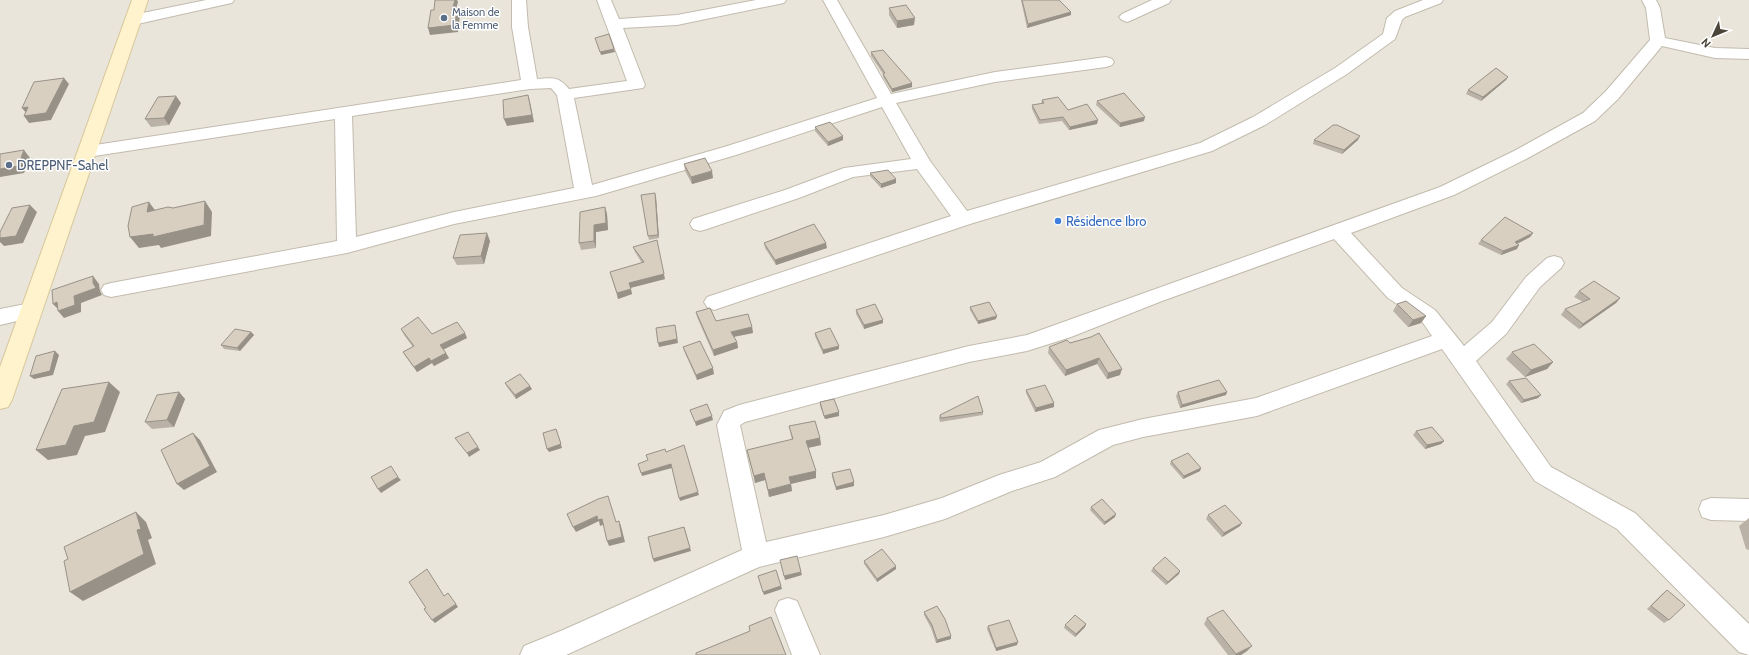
<svg xmlns="http://www.w3.org/2000/svg" width="1749" height="655" font-family="Cabin,sans-serif">
<rect width="100%" height="100%" fill="#f6f3ec"/>
<path fill="#eae5da" d="M 0,0 L 1749,0 L 1749,655 L 0,655 Z"/>
<g fill="none" stroke-linecap="round" stroke-linejoin="round">
<g stroke="#c2bbae" stroke-width="2">
<path id="minor" d="M 206,0 L 234,0 L 232,3 L 227,4 L 133,25 L 128,23 L 125,20 L 128,17 L 133,15 Z
M 512,0 L 526,0 L 528,27 L 537,79 C 553,78 558,76 569,89 L 627,81 L 597,0 L 611,0 L 619,19 L 677,15 L 756,0 L 786,0 L 784,3 L 779,4 L 677,25 L 623,28 L 645,85 L 643,88 L 574,98 L 592,185 L 724,147 L 877,98 L 823,0 L 837,0 L 891,94 L 995,72 L 1106,57 L 1112,59 L 1114,62 L 1112,65 L 1106,67 L 995,82 L 896,103 L 930,161 L 967,211 L 1200,143 L 1253,117 L 1335,68 L 1383,34 L 1387,18 L 1395,11 L 1423,0 L 1443,0 L 1441,3 L 1405,17 L 1402,20 L 1395,39 L 1347,74 L 1265,125 L 1212,151 L 970,224 L 714,310 L 707,307 L 704,302 L 707,297 L 951,216 L 917,169 L 853,177 L 799,198 L 707,229 L 700,231 L 693,229 L 690,224 L 693,219 L 785,190 L 844,168 L 911,159 L 882,107 L 736,155 L 596,196 L 454,224 L 347,253 L 111,297 L 104,295 L 101,290 L 104,285 L 111,283 L 337,241 L 335,119 L 88,157 L 82,155 L 79,151 L 82,147 L 521,80 L 512,27 ZM 551,88 L 557,95 L 574,188 L 454,212 L 356,237 L 352,116 L 530,89 Z
M 1152,0 L 1171,0 L 1169,3 L 1132,20 L 1127,22 L 1122,20 L 1119,17 L 1122,14 Z
M 1642,0 L 1656,0 L 1660,8 L 1665,38 L 1715,48 L 1749,49 L 1749,59 L 1715,58 L 1662,46 L 1618,99 L 1595,121 L 1526,159 L 1454,195 L 1351,233 L 1402,288 L 1435,310 L 1464,346 L 1492,322 L 1526,277 L 1547,258 L 1554,256 L 1561,258 L 1564,263 L 1561,268 L 1540,287 L 1506,334 L 1476,361 L 1551,467 L 1635,513 L 1749,624 L 1749,655 L 1739,652 L 1617,529 L 1535,481 L 1442,349 L 1257,416 L 1143,437 L 1113,445 L 1055,477 L 1012,491 L 945,519 L 884,537 L 759,567 L 566,655 L 520,655 L 524,646 L 563,630 L 742,550 L 717,425 L 724,411 L 739,405 L 969,346 L 1027,335 L 1440,187 L 1514,151 L 1583,113 L 1606,91 L 1650,40 L 1646,8 ZM 1334,239 L 1388,298 L 1421,320 L 1432,336 L 1256,398 L 1143,419 L 1099,430 L 1041,462 L 999,475 L 942,498 L 884,515 L 766,542 L 740,425 L 745,422 L 969,362 L 1027,351 L 1071,337 L 1162,301 Z
M 31,303 L 38,306 L 41,311 L 38,316 L 0,325 L 0,309 Z
M 1711,498 L 1749,499 L 1749,521 L 1711,520 L 1702,517 L 1699,509 L 1702,501 Z
M 788,598 L 797,601 L 820,655 L 792,655 L 775,610 L 779,601 Z"/>
</g>
<g stroke="#d6c79b" stroke-width="2">
<path id="secondary" d="M 132,0 L 148,0 L 12,400 L 8,407 L 0,409 L 0,367 Z"/>
</g>
<use href="#minor" fill="#fff" fill-rule="evenodd"/>
<use href="#secondary" fill="#fff3cd" fill-rule="evenodd"/>
</g>
<path fill="#bab2a6" d="M 1021,0 L 1059,0 L 1071,12 L 1071,15 L 1027,28 Z
M 889,8 L 914,25 L 897,28 L 889,15 Z
M 871,52 L 912,87 L 892,92 L 883,77 L 883,74 L 871,56 Z
M 1508,77 L 1506,80 L 1481,101 L 1466,94 L 1468,90 Z
M 1042,100 L 1068,110 L 1097,124 L 1069,130 L 1062,121 L 1039,124 L 1032,109 L 1032,105 L 1041,104 Z
M 1097,101 L 1144,121 L 1120,127 L 1096,105 Z
M 181,103 L 169,125 L 151,127 L 145,119 Z
M 815,127 L 843,140 L 828,146 L 815,131 Z
M 1314,140 L 1358,140 L 1342,154 L 1313,144 Z
M 684,164 L 713,178 L 692,184 L 685,171 Z
M 870,173 L 896,179 L 896,183 L 881,188 L 870,176 Z
M 656,197 L 659,238 L 649,240 L 648,236 Z
M 605,207 L 607,214 L 608,230 L 596,232 L 596,248 L 581,250 L 579,243 Z
M 1533,233 L 1530,237 L 1517,244 L 1517,249 L 1501,255 L 1478,244 L 1481,240 Z
M 490,241 L 484,264 L 457,265 L 453,258 Z
M 764,243 L 827,248 L 776,265 L 765,248 Z
M 633,247 L 665,279 L 630,288 L 632,294 L 618,299 L 610,272 L 642,263 L 635,252 Z
M 1579,291 L 1620,298 L 1616,303 L 1579,329 L 1561,315 L 1565,309 L 1583,302 L 1574,297 Z
M 1397,304 L 1426,316 L 1421,323 L 1408,327 L 1393,311 Z
M 970,307 L 996,319 L 978,324 L 970,310 Z
M 856,310 L 883,320 L 883,323 L 864,329 L 856,314 Z
M 696,312 L 716,321 L 752,327 L 753,333 L 734,337 L 737,342 L 738,348 L 714,356 L 697,317 Z
M 401,329 L 432,334 L 467,338 L 443,350 L 449,358 L 434,366 L 432,363 L 417,372 L 406,357 L 403,352 L 413,347 L 404,335 Z
M 251,332 L 254,335 L 240,351 L 224,349 L 221,345 Z
M 815,333 L 839,349 L 823,354 L 815,336 Z
M 1091,337 L 1120,375 L 1107,379 L 1097,364 L 1065,376 L 1048,353 L 1049,347 L 1070,343 Z
M 683,347 L 714,374 L 697,380 L 685,353 Z
M 1512,352 L 1553,362 L 1547,369 L 1525,377 L 1506,359 Z
M 1509,381 L 1538,398 L 1521,403 L 1506,384 Z
M 505,383 L 532,389 L 516,399 L 507,387 Z
M 1026,390 L 1054,407 L 1035,412 L 1026,393 Z
M 179,392 L 185,399 L 174,427 L 152,429 L 145,422 Z
M 1178,392 L 1226,395 L 1180,408 L 1176,396 Z
M 820,402 L 839,416 L 825,419 L 820,406 Z
M 983,412 L 983,415 L 940,422 L 939,418 L 940,415 Z
M 789,426 L 820,438 L 821,445 L 808,448 L 816,471 L 816,478 L 791,484 L 792,491 L 769,497 L 765,480 L 755,483 L 747,450 L 792,440 Z
M 1416,431 L 1444,441 L 1441,444 L 1425,449 L 1413,435 Z
M 1171,461 L 1201,468 L 1200,471 L 1183,479 L 1170,464 Z
M 832,473 L 854,486 L 836,490 L 832,477 Z
M 1091,507 L 1115,517 L 1104,525 L 1090,510 Z
M 1208,515 L 1240,526 L 1222,537 L 1206,519 Z
M 1749,518 L 1749,550 L 1746,549 L 1739,526 Z
M 864,561 L 896,569 L 877,582 L 864,564 Z
M 1153,568 L 1179,574 L 1166,585 L 1151,571 Z
M 1667,590 L 1669,620 L 1664,623 L 1647,609 L 1663,593 Z
M 924,612 L 951,639 L 936,643 L 931,628 L 924,615 Z
M 1207,618 L 1247,651 L 1241,655 L 1228,655 L 1204,624 Z
M 1086,624 L 1085,627 L 1075,637 L 1064,628 L 1065,625 Z
M 988,626 L 1017,645 L 996,651 L 987,629 Z"/>
<path fill="#979187" d="M 455,0 L 457,0 L 458,2 L 454,16 L 452,10 Z
M 457,9 L 460,15 L 458,32 L 430,35 L 428,28 Z
M 1071,12 L 1071,15 L 1027,28 L 1028,24 Z
M 915,18 L 914,25 L 897,28 L 897,21 Z
M 614,49 L 615,52 L 601,55 L 600,52 Z
M 1508,77 L 1506,80 L 1481,101 L 1483,97 Z
M 64,78 L 69,84 L 51,120 L 29,123 L 24,116 Z
M 912,83 L 912,87 L 892,92 L 892,89 Z
M 528,95 L 530,102 L 534,122 L 507,126 L 504,119 Z
M 176,96 L 181,103 L 169,125 L 164,118 Z
M 28,107 L 27,114 L 22,108 Z
M 1145,117 L 1144,121 L 1120,127 L 1120,123 Z
M 1098,120 L 1097,124 L 1069,130 L 1070,127 Z
M 843,136 L 843,140 L 828,146 L 828,142 Z
M 1360,136 L 1358,140 L 1342,154 L 1344,150 Z
M 24,150 L 30,158 L 24,173 L 0,177 L 0,169 Z
M 712,171 L 713,178 L 692,184 L 691,177 Z
M 896,179 L 896,183 L 881,188 L 881,184 Z
M 655,193 L 656,197 L 659,238 L 658,235 Z
M 205,201 L 212,212 L 211,236 L 161,248 L 159,245 L 139,248 L 130,237 Z
M 149,202 L 157,213 L 147,212 Z
M 30,205 L 37,212 L 23,243 L 4,246 L 0,242 L 0,238 Z
M 605,207 L 607,214 L 608,230 L 596,232 L 596,248 L 594,241 L 594,225 Z
M 487,233 L 490,241 L 484,264 L 481,256 Z
M 1533,233 L 1530,237 L 1513,246 L 1515,242 Z
M 657,240 L 665,279 L 630,288 L 629,283 L 664,274 Z
M 826,243 L 827,248 L 776,265 L 775,260 Z
M 1519,245 L 1517,249 L 1501,255 L 1503,251 Z
M 93,276 L 99,284 L 100,291 L 102,295 L 81,303 L 81,312 L 64,318 L 58,311 L 59,310 L 53,304 L 93,283 Z
M 631,289 L 632,294 L 618,299 L 617,293 Z
M 1620,298 L 1616,303 L 1579,329 L 1583,324 Z
M 997,316 L 996,319 L 978,324 L 978,321 Z
M 1426,316 L 1421,323 L 1408,327 L 1413,320 Z
M 883,320 L 883,323 L 864,329 L 864,325 Z
M 675,325 L 678,343 L 659,347 L 658,343 Z
M 752,327 L 753,333 L 732,337 L 731,332 Z
M 251,332 L 254,335 L 240,351 L 237,348 Z
M 465,333 L 467,338 L 442,350 L 440,345 Z
M 737,342 L 738,348 L 714,356 L 713,350 Z
M 839,346 L 839,349 L 823,354 L 823,350 Z
M 55,351 L 59,355 L 53,375 L 34,379 L 30,376 Z
M 446,353 L 449,358 L 434,366 L 431,361 Z
M 429,358 L 432,363 L 417,372 L 414,367 Z
M 1099,358 L 1097,364 L 1065,376 L 1066,370 Z
M 1553,362 L 1547,369 L 1525,377 L 1531,370 Z
M 713,368 L 714,374 L 697,380 L 696,375 Z
M 1122,369 L 1120,375 L 1107,379 L 1108,373 Z
M 109,382 L 120,392 L 105,432 L 85,436 L 77,455 L 48,460 L 36,450 L 74,426 Z
M 530,386 L 532,389 L 516,399 L 515,395 Z
M 179,392 L 185,399 L 174,427 L 167,420 Z
M 1227,392 L 1226,395 L 1180,408 L 1182,405 Z
M 1541,395 L 1538,398 L 1521,403 L 1524,400 Z
M 1054,403 L 1054,407 L 1035,412 L 1036,408 Z
M 839,412 L 839,416 L 825,419 L 824,416 Z
M 712,416 L 713,420 L 696,426 L 695,422 Z
M 556,429 L 562,448 L 549,452 L 547,449 Z
M 193,433 L 200,440 L 217,472 L 184,490 L 177,484 Z
M 820,438 L 821,445 L 807,448 L 806,441 Z
M 1444,441 L 1441,444 L 1425,449 L 1427,445 Z
M 478,447 L 480,450 L 469,457 L 467,453 Z
M 671,464 L 672,468 L 642,476 L 641,473 Z
M 1201,468 L 1200,471 L 1183,479 L 1184,476 Z
M 816,471 L 816,478 L 790,484 L 789,477 Z
M 764,473 L 765,480 L 755,483 L 754,476 Z
M 398,477 L 401,480 L 381,493 L 378,489 Z
M 854,482 L 854,486 L 836,490 L 836,487 Z
M 791,484 L 792,491 L 769,497 L 768,490 Z
M 698,492 L 699,495 L 680,501 L 679,498 Z
M 136,512 L 146,522 L 152,538 L 148,540 L 156,564 L 83,601 L 70,592 L 137,530 Z
M 1116,514 L 1115,517 L 1104,525 L 1105,522 Z
M 597,516 L 602,519 L 605,524 L 600,526 L 599,521 L 576,532 L 573,527 Z
M 619,521 L 621,526 L 625,542 L 609,546 L 607,541 Z
M 1242,523 L 1240,526 L 1222,537 L 1224,533 Z
M 684,527 L 691,551 L 654,562 L 653,559 Z
M 896,566 L 896,569 L 877,582 L 877,579 Z
M 1180,571 L 1179,574 L 1166,585 L 1168,582 Z
M 801,572 L 802,575 L 785,580 L 784,576 Z
M 781,586 L 782,589 L 764,595 L 763,592 Z
M 456,604 L 458,607 L 435,623 L 432,620 Z
M 1086,624 L 1085,627 L 1075,637 L 1076,634 Z
M 951,636 L 951,639 L 936,643 L 937,640 Z
M 1018,642 L 1017,645 L 996,651 L 996,648 Z
M 1252,646 L 1247,651 L 1241,655 L 1235,655 Z"/>
<path fill="#d8cfc1" stroke="#979187" d="M 435,0 L 455,0 L 452,10 L 457,9 L 455,25 L 428,28 L 431,10 L 434,10 Z
M 1022,0 L 1059,0 L 1071,12 L 1028,24 Z
M 906,5 L 915,18 L 897,21 L 889,8 Z
M 609,34 L 614,49 L 600,52 L 595,38 Z
M 883,50 L 912,83 L 892,89 L 883,74 L 885,73 L 871,52 Z
M 1496,68 L 1508,77 L 1483,97 L 1468,90 Z
M 64,78 L 46,113 L 24,116 L 28,107 L 22,108 L 34,82 Z
M 1124,93 L 1145,117 L 1120,123 L 1097,101 Z
M 528,95 L 532,115 L 504,119 L 503,100 Z
M 176,96 L 164,118 L 145,119 L 158,97 Z
M 1058,97 L 1068,110 L 1087,104 L 1098,120 L 1070,127 L 1063,117 L 1040,120 L 1032,105 L 1044,103 L 1042,100 Z
M 830,122 L 843,136 L 828,142 L 815,127 Z
M 1333,125 L 1337,125 L 1360,136 L 1344,150 L 1314,140 Z
M 24,150 L 18,166 L 0,169 L 0,154 Z
M 705,158 L 712,171 L 691,177 L 684,164 Z
M 888,170 L 896,179 L 881,184 L 870,173 Z
M 655,193 L 658,235 L 648,236 L 641,195 Z
M 205,201 L 204,225 L 153,237 L 153,234 L 130,237 L 128,226 L 132,207 L 149,202 L 147,212 L 168,207 L 173,208 Z
M 30,205 L 16,236 L 0,238 L 0,232 L 12,208 Z
M 605,207 L 606,223 L 594,225 L 594,241 L 579,243 L 580,212 Z
M 1505,217 L 1533,233 L 1515,242 L 1519,245 L 1503,251 L 1481,240 Z
M 814,224 L 826,243 L 775,260 L 764,243 Z
M 487,233 L 481,256 L 453,258 L 460,235 Z
M 657,240 L 664,274 L 629,283 L 631,289 L 617,293 L 610,272 L 644,262 L 633,247 Z
M 93,276 L 93,283 L 96,288 L 74,296 L 75,305 L 58,311 L 57,302 L 53,304 L 52,290 Z
M 1594,281 L 1620,298 L 1583,324 L 1565,309 L 1590,299 L 1579,291 Z
M 1406,301 L 1426,316 L 1413,320 L 1397,304 Z
M 989,302 L 997,316 L 978,321 L 970,307 Z
M 875,304 L 883,320 L 864,325 L 856,310 Z
M 710,308 L 716,321 L 748,314 L 752,327 L 731,332 L 737,342 L 713,350 L 696,312 Z
M 418,317 L 432,334 L 457,322 L 465,333 L 440,345 L 446,353 L 431,361 L 429,358 L 414,367 L 403,352 L 414,346 L 401,329 Z
M 675,325 L 677,339 L 658,343 L 656,328 Z
M 830,328 L 839,346 L 823,350 L 815,333 Z
M 235,329 L 251,332 L 237,348 L 221,345 Z
M 1099,333 L 1122,369 L 1108,373 L 1099,358 L 1066,370 L 1049,347 L 1067,340 L 1070,343 L 1091,337 Z
M 700,341 L 713,368 L 696,375 L 683,347 Z
M 1534,344 L 1553,362 L 1531,370 L 1512,352 Z
M 55,351 L 50,371 L 30,376 L 36,356 Z
M 520,374 L 530,386 L 515,395 L 505,383 Z
M 1526,378 L 1541,395 L 1524,400 L 1509,381 Z
M 1219,380 L 1227,392 L 1182,405 L 1178,392 Z
M 109,382 L 94,422 L 74,426 L 66,445 L 36,450 L 62,389 Z
M 1045,385 L 1054,403 L 1036,408 L 1026,390 Z
M 179,392 L 167,420 L 145,422 L 157,395 Z
M 978,396 L 983,412 L 941,418 L 940,415 Z
M 834,399 L 839,412 L 824,416 L 820,402 Z
M 707,404 L 712,416 L 695,422 L 690,410 Z
M 815,421 L 820,438 L 806,441 L 816,471 L 789,477 L 791,484 L 768,490 L 764,473 L 754,476 L 747,450 L 793,439 L 789,426 Z
M 1432,427 L 1444,441 L 1427,445 L 1416,431 Z
M 556,429 L 561,444 L 547,449 L 543,433 Z
M 468,432 L 478,447 L 467,453 L 455,438 Z
M 193,433 L 210,466 L 177,484 L 161,450 Z
M 684,445 L 698,492 L 679,498 L 671,464 L 641,473 L 638,464 L 648,460 L 646,455 L 665,449 L 666,452 Z
M 1188,453 L 1201,468 L 1184,476 L 1171,461 Z
M 391,466 L 398,477 L 378,489 L 371,477 Z
M 850,469 L 854,482 L 836,487 L 832,473 Z
M 608,496 L 616,522 L 619,521 L 622,537 L 607,541 L 602,519 L 598,520 L 597,516 L 573,527 L 567,514 L 598,499 Z
M 1102,499 L 1116,514 L 1105,522 L 1091,507 Z
M 1225,505 L 1242,523 L 1224,533 L 1208,515 Z
M 136,512 L 141,529 L 137,530 L 144,554 L 70,592 L 64,561 L 68,559 L 64,547 Z
M 684,527 L 690,548 L 653,559 L 648,537 Z
M 882,549 L 896,566 L 877,579 L 864,561 Z
M 797,556 L 801,572 L 784,576 L 780,560 Z
M 1165,557 L 1180,571 L 1168,582 L 1153,568 Z
M 427,569 L 444,596 L 448,593 L 456,604 L 432,620 L 424,609 L 426,608 L 409,582 Z
M 776,570 L 781,586 L 763,592 L 758,576 Z
M 1667,590 L 1685,605 L 1669,620 L 1651,606 Z
M 937,606 L 945,619 L 951,636 L 937,640 L 932,625 L 924,612 Z
M 1223,610 L 1252,646 L 1236,654 L 1207,618 Z
M 1075,615 L 1086,624 L 1076,634 L 1065,625 Z
M 771,617 L 786,655 L 696,655 L 696,653 L 750,631 L 749,626 Z
M 1009,620 L 1018,642 L 996,648 L 988,626 Z"/>
<g fill="#5c6f8a" stroke="#fff" stroke-width="1.5">
<circle cx="444" cy="18" r="4"/>
<circle cx="9" cy="165" r="4"/>
</g>
<circle fill="#3f7fe0" stroke="#fff" stroke-width="1.5" cx="1058" cy="221" r="4"/>
<g text-anchor="middle" dominant-baseline="central" stroke-width="3" stroke-linejoin="round" paint-order="stroke">
<g font-size="11" fill="#4e5e75" stroke="#fff" text-anchor="start">
<text x="452" y="12">Maison de<tspan x="452" dy="13">la Femme</tspan></text>
</g>
<g font-size="13" fill="#4e5e75" stroke="#fff" text-anchor="start">
<text x="17" y="165">DREPPNF-Sahel</text>
</g>
<g font-size="13" fill="#366cbe" stroke="#fff" text-anchor="start">
<text x="1066" y="221">Résidence Ibro</text>
</g>
</g>
<g transform="translate(1713 36) rotate(226)" stroke="#ffffff" stroke-width="3" paint-order="stroke">
<path d="M0-3L7 15L0 10L-7 15Z" fill="#4b4439"/>
<text y="-6" font-size="11" font-weight="bold" text-anchor="middle" fill="#4b4439">N</text>
</g>
</svg>
